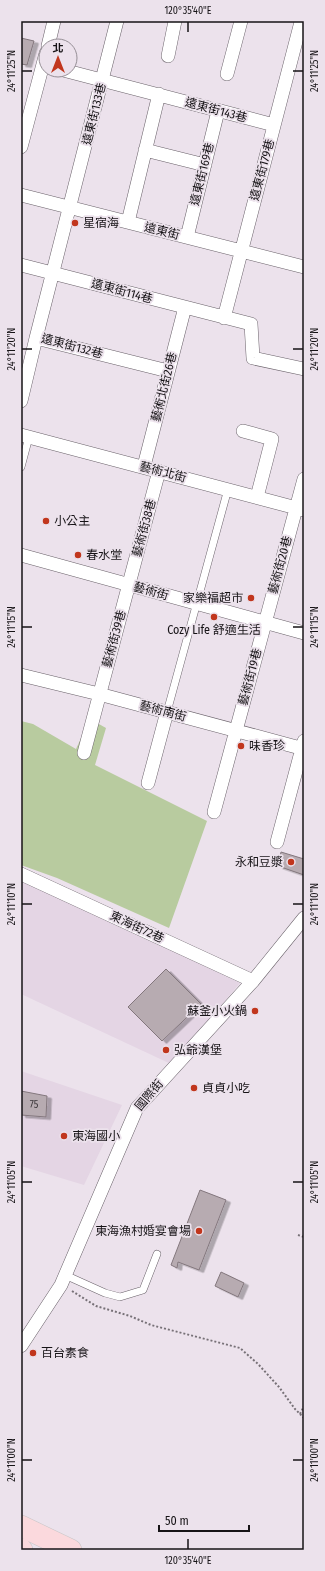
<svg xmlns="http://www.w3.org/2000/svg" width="325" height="1571" font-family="'Fira Sans Condensed','Noto Sans TC',sans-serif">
<defs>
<filter id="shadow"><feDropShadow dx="4.5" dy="2.5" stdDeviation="0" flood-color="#0004"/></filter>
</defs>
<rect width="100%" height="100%" fill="#ece2ec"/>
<path fill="#e4d5e4" d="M 23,879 L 240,983 L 171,1064 L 21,994 L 21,885 Z
M 21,1071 L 122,1105 L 84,1185 L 21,1166 Z"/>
<path fill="#b8cb9f" d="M 90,719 L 106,728 L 95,765 L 207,821 L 169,928 L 57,878 L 21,865 L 21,721 L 33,724 L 76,749 Z"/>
<path fill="#b7abb1" stroke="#83777d" filter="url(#shadow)" d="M 21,38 L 34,41 L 27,65 L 21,64 Z
M 281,852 L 304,859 L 304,875 L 278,866 Z
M 166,969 L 201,1004 L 162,1041 L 128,1007 Z
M 21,1091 L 47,1096 L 46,1117 L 21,1115 Z
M 200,1190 L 226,1200 L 199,1270 L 178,1262 L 177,1268 L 171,1265 Z
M 221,1272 L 244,1283 L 238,1297 L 215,1286 Z"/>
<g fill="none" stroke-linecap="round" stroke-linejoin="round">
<g stroke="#6a626a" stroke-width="8">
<path id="service" d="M 21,467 L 29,437
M 167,712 L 228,489
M 65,1275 L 105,1293 L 120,1297 L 143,1290 L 157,1254"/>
</g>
<g stroke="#6a626a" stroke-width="14">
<path id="minor" d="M 117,21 L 36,338 L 168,371
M 48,46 L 54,21
M 168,56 L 175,21
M 63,70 L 274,125
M 227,74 L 241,21
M 21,147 L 46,53
M 145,150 L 205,165
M 21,195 L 304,267
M 128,222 L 159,94
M 187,237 L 218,111
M 21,265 L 251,324 L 253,358 L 304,369
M 224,318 L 301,22
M 21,401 L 36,338
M 243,431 L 272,439 L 257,497
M 21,435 L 304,510
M 144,466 L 185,307
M 21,555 L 304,633
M 21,675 L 99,694 L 304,749
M 84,753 L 159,471
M 148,783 L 167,712
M 214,812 L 304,479
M 277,842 L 304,741
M 21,874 L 253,981
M 21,1346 L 61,1285 L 137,1108 L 253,981 L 304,918"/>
</g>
<g stroke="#c7c6c7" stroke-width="22">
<path id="primary" d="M 21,1526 L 71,1550
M 21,1549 L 22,1550"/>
</g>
<path stroke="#777177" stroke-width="2" stroke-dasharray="2 2" stroke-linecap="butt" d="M 298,1235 L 304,1237
M 72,1291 L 96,1306 L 130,1316 L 151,1325 L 240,1348 L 258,1364 L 279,1387 L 295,1409 L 304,1418
M 300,1414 L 304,1406"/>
<use href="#service" stroke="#fff" stroke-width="7"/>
<use href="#minor" stroke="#fff" stroke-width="13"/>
<use href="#primary" stroke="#fbd9dd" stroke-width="21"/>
</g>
<path fill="none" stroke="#161316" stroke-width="1.5" d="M 188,22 L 188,32M 22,71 L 32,71M 293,71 L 303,71M 22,349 L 32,349M 293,349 L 303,349M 22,627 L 32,627M 293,627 L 303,627M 22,904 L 32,904M 293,904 L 303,904M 22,1182 L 32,1182M 293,1182 L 303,1182M 22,1460 L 32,1460M 293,1460 L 303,1460M 188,1539 L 188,1549"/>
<g fill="#c1361d" stroke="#ece2ec" stroke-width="1.5">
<circle cx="75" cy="223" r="4"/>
<circle cx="46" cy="521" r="4"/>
<circle cx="78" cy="555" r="4"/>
<circle cx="251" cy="598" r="4"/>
<circle cx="214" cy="617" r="4"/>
<circle cx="241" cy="746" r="4"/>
<circle cx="291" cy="862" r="4"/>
<circle cx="255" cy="1011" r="4"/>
<circle cx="166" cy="1050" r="4"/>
<circle cx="194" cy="1088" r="4"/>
<circle cx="64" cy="1136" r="4"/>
<circle cx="199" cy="1231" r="4"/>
<circle cx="33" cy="1353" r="4"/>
</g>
<g text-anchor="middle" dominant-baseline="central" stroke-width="3.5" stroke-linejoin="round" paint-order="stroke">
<g font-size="10" fill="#3e393d">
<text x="34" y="1105">75</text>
</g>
<g font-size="12" fill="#161316" stroke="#ece2ec">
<text transform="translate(216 110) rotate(15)">遠東街143巷</text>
<text transform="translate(94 114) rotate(-76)">遠東街133巷</text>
<text transform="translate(262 170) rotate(-75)">遠東街179巷</text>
<text transform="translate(202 174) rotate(-76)">遠東街169巷</text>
<text transform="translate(162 231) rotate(14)">遠東街</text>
<text transform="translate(122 291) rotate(15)">遠東街114巷</text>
<text transform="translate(72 346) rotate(15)">遠東街132巷</text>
<text transform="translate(164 387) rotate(-76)">藝術北街26巷</text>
<text transform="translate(163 472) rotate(15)">藝術北街</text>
<text transform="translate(144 528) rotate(-75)">藝術街38巷</text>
<text transform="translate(280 565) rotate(-75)">藝術街20巷</text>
<text transform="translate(151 591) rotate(16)">藝術街</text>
<text transform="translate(114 639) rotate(-75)">藝術街39巷</text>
<text transform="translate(250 677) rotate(-75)">藝術街19巷</text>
<text transform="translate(163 711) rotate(15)">藝術南街</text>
<text transform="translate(137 927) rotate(25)">東海街72巷</text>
<text transform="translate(149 1095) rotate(-50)">國際街</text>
</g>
<g font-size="12" fill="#161316" stroke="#ece2ec" text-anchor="start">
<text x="83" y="223">星宿海</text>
<text x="54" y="521">小公主</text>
<text x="86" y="555">春水堂</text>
<text x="243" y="598" text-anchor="end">家樂福超市</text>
<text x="214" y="630" text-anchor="middle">Cozy Life 舒適生活</text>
<text x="249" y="746">味香珍</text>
<text x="283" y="862" text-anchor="end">永和豆漿</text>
<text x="247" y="1011" text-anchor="end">蘇釜小火鍋</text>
<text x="174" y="1050">弘爺漢堡</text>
<text x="202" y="1088">貞貞小吃</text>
<text x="72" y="1136">東海國小</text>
<text x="191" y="1231" text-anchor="end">東海漁村婚宴會場</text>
<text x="41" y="1353">百台素食</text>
</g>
</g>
<rect width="325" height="1571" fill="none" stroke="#ece2ec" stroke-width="44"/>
<g transform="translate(58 58)"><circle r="19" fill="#ece2ec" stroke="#968f96"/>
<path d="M0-3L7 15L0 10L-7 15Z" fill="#c1361d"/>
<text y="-6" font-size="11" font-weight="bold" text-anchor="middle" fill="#161316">北</text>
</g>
<path d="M159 1525v6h90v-6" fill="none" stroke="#161316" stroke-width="2"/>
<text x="165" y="1525" font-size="12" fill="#161316" stroke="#ece2ec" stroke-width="3" paint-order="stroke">50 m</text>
<rect x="22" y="22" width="281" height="1527" fill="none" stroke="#161316" stroke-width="1.5"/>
<g font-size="10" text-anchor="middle" fill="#161316">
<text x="188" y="14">120°35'40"E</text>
<text transform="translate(11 71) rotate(-90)" y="4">24°11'25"N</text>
<text transform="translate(314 71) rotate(-90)" y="4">24°11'25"N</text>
<text transform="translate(11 349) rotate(-90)" y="4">24°11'20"N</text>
<text transform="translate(314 349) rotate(-90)" y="4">24°11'20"N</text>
<text transform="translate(11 627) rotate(-90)" y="4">24°11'15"N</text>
<text transform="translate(314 627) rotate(-90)" y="4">24°11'15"N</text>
<text transform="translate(11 904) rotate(-90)" y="4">24°11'10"N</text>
<text transform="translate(314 904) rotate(-90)" y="4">24°11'10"N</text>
<text transform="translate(11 1182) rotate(-90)" y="4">24°11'05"N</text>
<text transform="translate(314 1182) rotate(-90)" y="4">24°11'05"N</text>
<text transform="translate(11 1460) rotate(-90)" y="4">24°11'00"N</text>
<text transform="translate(314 1460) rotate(-90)" y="4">24°11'00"N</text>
<text x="188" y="1564">120°35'40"E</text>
</g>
</svg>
